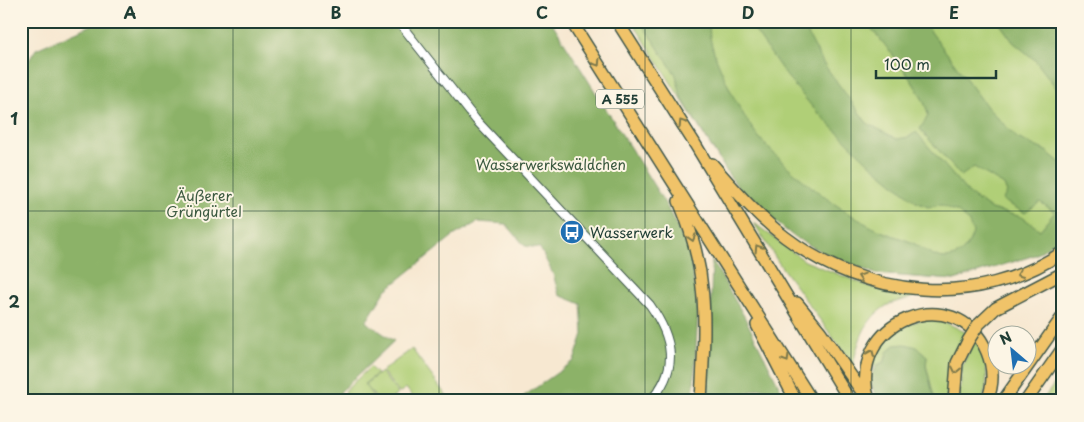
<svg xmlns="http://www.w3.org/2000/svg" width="1084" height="422" font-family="'Playpen Sans',sans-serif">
<rect width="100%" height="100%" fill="#fcf5e5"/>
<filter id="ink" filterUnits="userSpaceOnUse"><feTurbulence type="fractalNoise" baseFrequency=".02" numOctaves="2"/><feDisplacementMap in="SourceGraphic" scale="10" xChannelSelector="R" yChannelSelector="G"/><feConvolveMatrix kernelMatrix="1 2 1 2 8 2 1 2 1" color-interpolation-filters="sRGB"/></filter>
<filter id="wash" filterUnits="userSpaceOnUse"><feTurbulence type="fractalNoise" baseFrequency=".0096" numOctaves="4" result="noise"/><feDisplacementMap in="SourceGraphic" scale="20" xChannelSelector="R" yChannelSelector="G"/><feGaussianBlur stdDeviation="1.12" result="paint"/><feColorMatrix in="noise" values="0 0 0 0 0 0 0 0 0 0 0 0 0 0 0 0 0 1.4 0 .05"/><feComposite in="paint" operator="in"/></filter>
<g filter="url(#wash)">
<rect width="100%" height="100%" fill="#f7e8d1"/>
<path fill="#b0cf77" stroke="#688656" d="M 632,21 L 1063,21 L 1063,237 L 1035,255 L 954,280 L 876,274 L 820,251 L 729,175 Z
M 754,223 L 805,261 L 876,289 L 918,294 C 909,301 896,300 886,306 C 864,320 858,342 853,365 L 780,265 Z
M 926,319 L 943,321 L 967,333 C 953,355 949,374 948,401 L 935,401 L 926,365 L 927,356 L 887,352 L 885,361 L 874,367 L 872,362 C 884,337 899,325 926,319 Z
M 974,339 C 988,359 990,379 982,401 L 959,401 L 962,367 Z
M 412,349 L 450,401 L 416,401 L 406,388 L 399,393 L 382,371 Z
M 370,367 L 377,374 L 364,384 L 376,401 L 351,401 L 345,391 Z
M 381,372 L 398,394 L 388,401 L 378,401 L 365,384 Z
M 1063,372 L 1063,401 L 1042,401 Z"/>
<path fill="#8cb268" stroke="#56784e" d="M 101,21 L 551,21 L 666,205 L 689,251 L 698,311 L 693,401 L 517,401 L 574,361 L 583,334 L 581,304 L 559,295 L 553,274 L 540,248 L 525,246 L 506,224 L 478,222 L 453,236 L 386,290 L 366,322 L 394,341 L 340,392 L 344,401 L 21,401 L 21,73 L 36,49 Z
M 640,21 L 710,21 C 707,39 715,55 722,72 C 731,93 743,116 757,135 C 784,168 834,207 872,227 C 884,233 898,237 911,242 C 922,247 933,258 945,258 C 960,258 970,245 973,232 L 968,221 L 958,212 L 941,205 L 928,207 L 916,202 L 870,164 L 814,109 L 785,74 L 748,21 L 801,21 L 823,63 L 867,123 L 897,139 L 909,137 L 916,132 L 969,194 L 991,209 L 1022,217 L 1040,230 L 1055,212 L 1040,202 L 1025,213 L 1002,200 L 1007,193 L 1004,185 L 974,167 L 961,176 L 920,129 L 928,116 C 927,94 881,40 865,21 L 926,21 L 931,32 L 988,108 L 1017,138 L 1046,151 L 1063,165 L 1063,237 L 1035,255 L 954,280 L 876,274 L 820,251 L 793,236 L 772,219 L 743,194 L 729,175 L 681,97 L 676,75 Z
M 998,21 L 1063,21 L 1063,97 L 1035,60 L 1013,42 Z
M 712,260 L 744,316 L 784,396 L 761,388 L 732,398 L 729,401 L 708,401 Z
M 905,344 L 917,347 L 927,356 L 926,366 L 935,401 L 879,401 C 869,383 865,372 885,361 L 887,352 L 895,345 Z"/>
</g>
<g filter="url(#ink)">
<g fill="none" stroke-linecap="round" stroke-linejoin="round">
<g stroke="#3f574c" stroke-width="10">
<path id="tertiary" d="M 398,21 L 476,120 L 650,305 C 673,338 680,369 650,401"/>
</g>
<g stroke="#3f574c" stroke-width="14">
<path id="motorway" d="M 571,21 L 812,401
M 617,21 L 695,144 L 850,401
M 712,164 C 735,190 757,216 785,237 C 865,298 977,310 1063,252
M 679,201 C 710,274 705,324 701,401
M 797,303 L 820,331 L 867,399
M 757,325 L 796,401
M 978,325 L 996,308 L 1063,273
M 869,401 C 845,321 956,278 987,352 C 994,369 994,384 987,401
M 954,401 L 957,363 L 968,341
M 1003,401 L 1063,316
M 1026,401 L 1063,348"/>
</g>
<use href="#tertiary" stroke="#fff" stroke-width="8"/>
<use href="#motorway" stroke="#f0c369" stroke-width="11"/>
<g stroke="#3f574c" stroke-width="14" stroke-linecap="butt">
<path id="motorway-bridge" d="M 968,341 L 978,325"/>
</g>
<use href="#motorway-bridge" stroke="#f0c369" stroke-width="11"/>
</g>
<defs><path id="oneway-chevron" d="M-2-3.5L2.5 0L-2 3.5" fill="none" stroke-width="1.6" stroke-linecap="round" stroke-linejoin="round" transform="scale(1.25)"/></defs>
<g stroke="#7d794c">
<use href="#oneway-chevron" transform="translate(597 63) rotate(58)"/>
<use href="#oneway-chevron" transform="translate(682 123) rotate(-123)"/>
<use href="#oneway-chevron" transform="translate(692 238) rotate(73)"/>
<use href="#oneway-chevron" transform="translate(758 248) rotate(-122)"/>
<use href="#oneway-chevron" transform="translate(1020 274) rotate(159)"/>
<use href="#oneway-chevron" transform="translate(861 277) rotate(-161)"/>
<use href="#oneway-chevron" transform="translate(871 353) rotate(-67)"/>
<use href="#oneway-chevron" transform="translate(786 359) rotate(58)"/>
<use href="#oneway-chevron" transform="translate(956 370) rotate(102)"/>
</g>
</g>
<path fill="none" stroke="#1f3d34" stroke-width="1" stroke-opacity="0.55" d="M 233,21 L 233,401M 439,21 L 439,401M 645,21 L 645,401M 851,21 L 851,401M 21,211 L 1063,211"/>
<defs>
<g id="bus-disc" transform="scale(1.25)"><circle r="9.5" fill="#1f6fb2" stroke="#fcf5e5"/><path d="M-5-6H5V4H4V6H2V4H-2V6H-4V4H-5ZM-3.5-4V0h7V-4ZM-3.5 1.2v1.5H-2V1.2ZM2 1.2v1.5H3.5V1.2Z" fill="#fff"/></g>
</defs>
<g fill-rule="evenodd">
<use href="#bus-disc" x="572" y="232"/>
</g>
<g text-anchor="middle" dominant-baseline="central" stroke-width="4" stroke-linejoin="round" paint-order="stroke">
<rect fill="#fcf5e5" stroke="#617469" stroke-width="1" x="596" y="89.5" width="48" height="19" rx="4"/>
<g font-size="12" font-weight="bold" fill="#1f3d34">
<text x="620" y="99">A 555</text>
</g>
<g font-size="14" fill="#3c5a41" stroke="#fcf5e5">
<text x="551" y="164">Wasserwerkswäldchen</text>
<text x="204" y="195">Äußerer<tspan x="204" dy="16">Grüngürtel</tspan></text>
</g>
<g font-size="14" fill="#1f3d34" stroke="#fcf5e5" text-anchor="start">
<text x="590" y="232">Wasserwerk</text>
</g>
</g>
<rect width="1084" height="422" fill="none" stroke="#fcf5e5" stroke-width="55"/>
<g transform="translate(1012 350) rotate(332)"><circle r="24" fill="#fcf5e5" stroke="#a4ab9e"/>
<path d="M0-4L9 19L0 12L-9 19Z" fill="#1f6fb2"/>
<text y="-8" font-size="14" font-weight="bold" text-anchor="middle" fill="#1f3d34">N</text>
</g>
<path d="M876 70v8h120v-8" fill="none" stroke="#1f3d34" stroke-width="2.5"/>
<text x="884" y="70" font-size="15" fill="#1f3d34" stroke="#fcf5e5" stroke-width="4" paint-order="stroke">100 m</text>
<rect x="28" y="28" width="1028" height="366" fill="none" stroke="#1f3d34" stroke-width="2"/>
<g font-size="16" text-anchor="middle" font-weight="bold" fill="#1f3d34">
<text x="130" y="19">A</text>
<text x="336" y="19">B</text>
<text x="542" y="19">C</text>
<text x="748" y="19">D</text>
<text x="954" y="19">E</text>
<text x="14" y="125">1</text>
<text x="14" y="308">2</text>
</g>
</svg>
